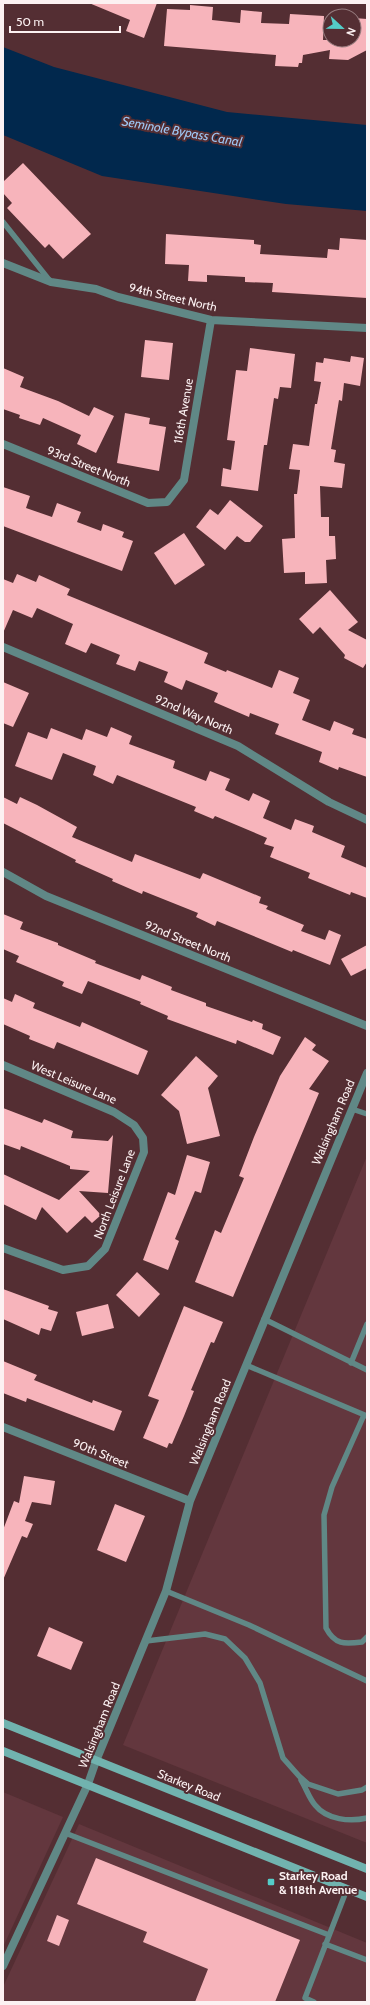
<svg xmlns="http://www.w3.org/2000/svg" width="370" height="2005" font-family="Cabin,sans-serif">
<rect width="100%" height="100%" fill="#542e33"/>
<path fill="#63373e" d="M 367,1156 L 367,1843 L 123,1745 Z
M 3,1792 L 63,1817 L 3,1947 Z
M 79,1824 L 367,1943 L 367,2002 L 3,2002 L 3,1987 Z"/>
<path fill="#01284d" d="M 3,47 L 54,67 L 227,112 L 367,125 L 367,211 L 286,204 L 102,176 L 3,135 Z"/>
<path fill="#f7b4bb" d="M 89,3 L 157,3 L 144,38 L 126,31 L 130,20 Z
M 190,5 L 213,7 L 212,20 L 240,23 L 241,10 L 262,12 L 261,23 L 289,24 L 290,14 L 324,16 L 323,40 L 354,40 L 354,18 L 367,19 L 367,50 L 348,60 L 329,59 L 330,50 L 303,55 L 302,63 L 299,63 L 298,67 L 275,66 L 276,55 L 164,46 L 167,9 L 190,10 Z
M 23,163 L 91,234 L 63,259 L 49,244 L 45,248 L 7,208 L 12,203 L 3,193 L 3,182 Z
M 166,234 L 254,240 L 254,244 L 261,245 L 260,254 L 327,258 L 328,249 L 339,250 L 340,238 L 367,240 L 367,298 L 272,292 L 273,283 L 245,282 L 245,277 L 207,275 L 207,282 L 188,281 L 189,265 L 165,264 Z
M 145,340 L 173,343 L 169,380 L 141,377 Z
M 250,348 L 295,354 L 291,388 L 280,387 L 278,399 L 274,398 L 267,445 L 264,445 L 258,491 L 221,486 L 223,468 L 231,470 L 235,441 L 227,440 L 236,370 L 247,371 Z
M 351,356 L 364,358 L 360,386 L 344,383 L 342,401 L 339,400 L 331,449 L 336,450 L 334,462 L 345,464 L 342,488 L 320,486 L 321,517 L 329,517 L 329,536 L 335,536 L 336,559 L 326,560 L 327,583 L 305,584 L 305,572 L 284,573 L 282,539 L 295,538 L 294,494 L 297,494 L 300,470 L 289,469 L 293,444 L 309,446 L 315,404 L 317,404 L 321,382 L 314,381 L 316,362 L 323,363 L 324,358 L 350,362 Z
M 3,368 L 24,377 L 20,387 L 58,401 L 89,416 L 94,407 L 114,416 L 96,453 L 77,444 L 81,435 L 43,418 L 40,425 L 19,418 L 20,415 L 3,409 Z
M 125,413 L 150,418 L 149,424 L 166,427 L 159,471 L 117,463 Z
M 3,487 L 30,496 L 26,508 L 52,517 L 57,503 L 81,512 L 77,522 L 101,531 L 103,524 L 124,532 L 122,537 L 133,541 L 122,571 L 3,526 Z
M 230,500 L 263,526 L 250,542 L 245,542 L 237,536 L 225,550 L 196,527 L 210,509 L 218,515 Z
M 184,533 L 205,565 L 175,585 L 154,553 Z
M 17,574 L 36,582 L 39,575 L 70,589 L 67,595 L 208,653 L 204,663 L 226,672 L 227,670 L 272,688 L 279,670 L 299,678 L 293,693 L 310,700 L 302,720 L 330,731 L 334,721 L 354,729 L 352,734 L 367,739 L 367,777 L 339,767 L 338,770 L 319,762 L 322,752 L 275,734 L 279,724 L 250,713 L 249,717 L 214,702 L 218,693 L 186,680 L 182,690 L 164,682 L 168,672 L 139,661 L 135,671 L 116,664 L 120,655 L 91,643 L 86,653 L 65,644 L 73,624 L 37,608 L 32,618 L 13,610 L 3,633 L 3,579 L 13,583 Z
M 330,590 L 358,622 L 348,630 L 367,640 L 367,662 L 363,668 L 344,658 L 345,655 L 320,627 L 313,634 L 299,619 Z
M 3,682 L 29,693 L 13,727 L 3,723 Z
M 111,727 L 132,736 L 129,744 L 175,761 L 173,768 L 206,781 L 210,771 L 230,779 L 225,790 L 249,801 L 253,793 L 270,801 L 263,818 L 291,830 L 295,819 L 314,826 L 312,832 L 345,846 L 341,857 L 367,868 L 367,898 L 351,892 L 350,895 L 308,878 L 310,873 L 270,857 L 274,847 L 264,844 L 267,838 L 215,816 L 213,819 L 194,811 L 196,807 L 117,775 L 113,784 L 93,775 L 96,766 L 63,753 L 52,780 L 15,766 L 28,732 L 47,739 L 51,728 L 82,740 L 86,729 L 107,737 Z
M 3,797 L 17,804 L 20,797 L 37,805 L 77,827 L 72,837 L 132,862 L 135,854 L 200,879 L 203,873 L 261,897 L 259,903 L 268,906 L 266,909 L 304,925 L 301,931 L 325,940 L 329,930 L 341,935 L 330,965 L 293,950 L 292,952 L 217,921 L 215,926 L 196,917 L 198,913 L 143,891 L 142,894 L 112,881 L 113,879 L 75,862 L 76,860 L 3,823 Z
M 3,914 L 23,922 L 20,929 L 58,943 L 58,945 L 96,961 L 95,963 L 140,980 L 142,975 L 172,987 L 171,990 L 206,1003 L 206,1006 L 252,1022 L 253,1020 L 263,1024 L 262,1029 L 281,1037 L 273,1055 L 237,1040 L 236,1044 L 167,1019 L 168,1016 L 140,1004 L 141,1002 L 88,981 L 82,994 L 62,986 L 64,982 L 16,962 L 19,956 L 3,949 Z
M 367,945 L 367,968 L 351,976 L 341,959 Z
M 15,994 L 35,1003 L 33,1008 L 80,1027 L 82,1022 L 148,1051 L 138,1075 L 57,1042 L 54,1049 L 29,1039 L 30,1036 L 3,1024 L 3,998 L 12,1002 Z
M 305,1037 L 316,1045 L 312,1050 L 329,1061 L 309,1089 L 319,1093 L 233,1297 L 195,1282 L 215,1230 L 221,1233 L 244,1178 L 239,1176 L 254,1137 L 280,1076 Z
M 196,1056 L 218,1076 L 208,1088 L 220,1136 L 187,1144 L 179,1111 L 161,1095 Z
M 3,1108 L 42,1123 L 44,1119 L 73,1131 L 71,1138 L 108,1141 L 113,1135 L 108,1193 L 79,1191 L 101,1215 L 92,1223 L 85,1216 L 67,1233 L 42,1207 L 36,1220 L 3,1204 L 3,1174 L 59,1200 L 90,1171 L 70,1169 L 70,1166 L 21,1146 L 20,1150 L 3,1144 Z
M 187,1155 L 210,1162 L 201,1193 L 195,1191 L 175,1239 L 179,1241 L 168,1270 L 143,1260 L 168,1192 L 175,1195 Z
M 137,1272 L 160,1294 L 139,1317 L 116,1295 Z
M 3,1289 L 49,1306 L 48,1309 L 58,1312 L 51,1331 L 41,1328 L 39,1335 L 3,1319 Z
M 108,1304 L 114,1328 L 82,1336 L 76,1312 Z
M 184,1306 L 223,1322 L 214,1343 L 211,1342 L 191,1390 L 194,1391 L 184,1416 L 172,1444 L 169,1443 L 167,1448 L 143,1438 L 159,1400 L 148,1396 Z
M 3,1361 L 37,1375 L 34,1380 L 92,1403 L 93,1400 L 122,1411 L 114,1431 L 27,1398 L 26,1402 L 3,1393 Z
M 24,1476 L 55,1481 L 51,1505 L 32,1502 L 25,1521 L 33,1524 L 27,1538 L 22,1536 L 3,1580 L 3,1530 L 14,1501 L 19,1503 Z
M 115,1504 L 145,1516 L 126,1562 L 97,1550 Z
M 49,1627 L 83,1642 L 71,1670 L 37,1656 Z
M 96,1858 L 300,1940 L 275,2002 L 195,2002 L 208,1969 L 143,1942 L 147,1932 L 77,1904 Z
M 57,1915 L 69,1920 L 59,1946 L 47,1941 Z"/>
<g fill="none" stroke-linecap="round" stroke-linejoin="round">
<path stroke="#608886" stroke-width="5.5" d="M 3,222 L 50,281
M 352,1109 L 367,1114
M 264,1319 L 367,1370
M 351,1363 L 367,1324
M 246,1365 L 367,1416
M 364,1415 L 332,1487 L 324,1515 L 326,1628 C 335,1645 344,1644 362,1642 L 367,1637
M 166,1591 L 249,1625 L 367,1681
M 146,1641 L 205,1634 L 225,1639 L 245,1658 L 260,1683 L 283,1758 L 299,1776 L 308,1784 L 338,1794 L 362,1790 L 367,1787
M 301,1780 C 306,1788 309,1798 315,1805 C 327,1820 350,1822 367,1818
M 65,1833 L 329,1935
M 325,1944 L 367,1960
M 314,2002 L 305,1998 L 347,1889"/>
<path stroke="#608886" stroke-width="8" d="M 3,263 L 51,282 L 96,289 L 118,297 L 211,320 L 367,328
M 3,444 L 148,503 L 167,502 L 184,480 L 211,320
M 3,647 L 238,746 L 329,802 L 367,820
M 3,872 L 46,896 L 367,1026
M 3,1065 L 114,1112 L 134,1125 L 143,1138 L 144,1152 L 105,1249 L 88,1266 L 63,1270 L 3,1248
M 3,1427 L 190,1501
M 3,1966 L 88,1784 L 96,1761 L 166,1591 L 190,1501 L 367,1073"/>
<path stroke="#71b3af" stroke-width="8" d="M 3,1723 L 367,1869
M 3,1751 L 367,1897"/>
</g>
<rect fill="#54cdc8" stroke="#542e33" stroke-width="1.5" x="267" y="1878" width="8" height="8" rx="2"/>
<g text-anchor="middle" dominant-baseline="central" stroke-width="4" stroke-linejoin="round" paint-order="stroke">
<g font-size="12" fill="#fcf1f2" stroke="#542e33">
<text transform="translate(173 297) rotate(13)">94th Street North</text>
<text transform="translate(183 411) rotate(-80)">116th Avenue</text>
<text transform="translate(89 466) rotate(22)">93rd Street North</text>
<text transform="translate(194 714) rotate(23)">92nd Way North</text>
<text transform="translate(188 941) rotate(22)">92nd Street North</text>
<text transform="translate(74 1082) rotate(23)">West Leisure Lane</text>
<text transform="translate(333 1122) rotate(-67)">Walsingham Road</text>
<text transform="translate(114 1194) rotate(-69)">North Leisure Lane</text>
<text transform="translate(210 1422) rotate(-68)">Walsingham Road</text>
<text transform="translate(101 1453) rotate(22)">90th Street</text>
<text transform="translate(99 1725) rotate(-68)">Walsingham Road</text>
<text transform="translate(189 1785) rotate(22)">Starkey Road</text>
</g>
<g font-size="12" font-weight="bold" fill="#fcf1f2" stroke="#542e33" text-anchor="start">
<text x="279" y="1875">Starkey Road<tspan x="279" dy="14">&amp; 118th Avenue</tspan></text>
</g>
<g font-size="13" font-style="italic" fill="#9ec7f4" stroke="#542e33">
<text transform="translate(182 131) rotate(10)">Seminole Bypass Canal</text>
</g>
</g>
<rect width="370" height="2005" fill="none" stroke="#fcf1f2" stroke-width="8"/>
<g transform="translate(342 28) rotate(112)"><circle r="19" fill="#542e33" stroke="#977c7f"/>
<path d="M0-3L7 15L0 10L-7 15Z" fill="#54cdc8"/>
<text y="-6" font-size="11" font-weight="bold" text-anchor="middle" fill="#fcf1f2">N</text>
</g>
<path d="M10 26v6h110v-6" fill="none" stroke="#fcf1f2" stroke-width="2"/>
<text x="16" y="26" font-size="12" fill="#fcf1f2" stroke="#542e33" stroke-width="3" paint-order="stroke">50 m</text>
</svg>
